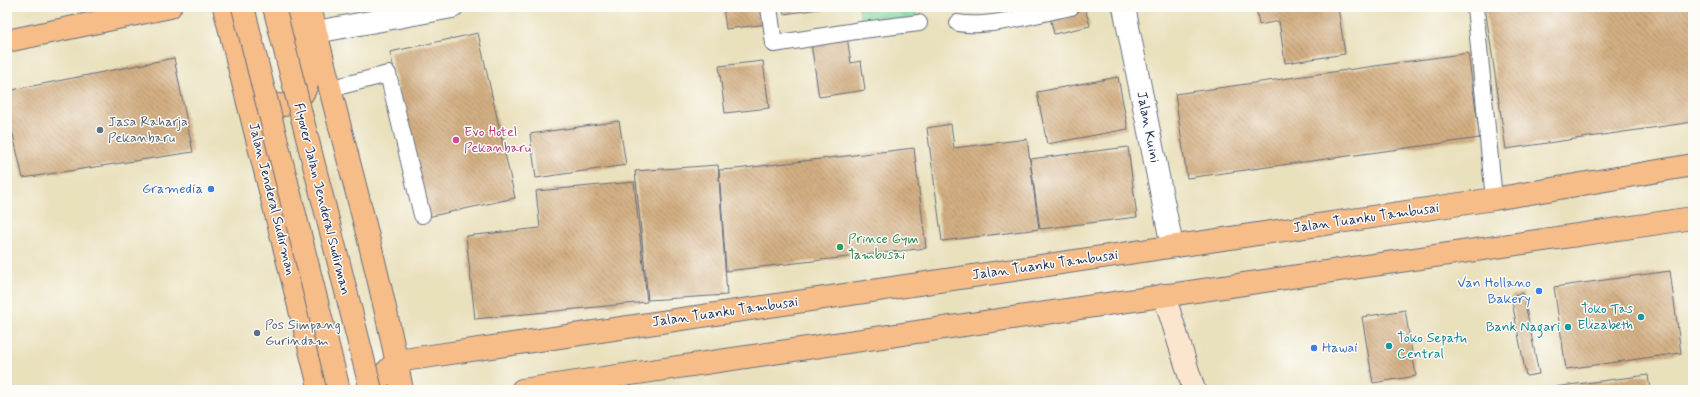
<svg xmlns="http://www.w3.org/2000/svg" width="1700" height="397" font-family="Mynerve,sans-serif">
<defs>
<pattern id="grass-tufts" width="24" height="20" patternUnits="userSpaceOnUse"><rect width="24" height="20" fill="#7cd093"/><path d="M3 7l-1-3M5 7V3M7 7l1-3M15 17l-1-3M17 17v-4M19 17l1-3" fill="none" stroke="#65a97b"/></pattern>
<pattern id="building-back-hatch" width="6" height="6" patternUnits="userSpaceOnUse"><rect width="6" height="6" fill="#d3af82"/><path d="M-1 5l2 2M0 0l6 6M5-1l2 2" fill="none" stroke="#aa8f6e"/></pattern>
</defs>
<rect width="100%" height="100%" fill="#fdfcf7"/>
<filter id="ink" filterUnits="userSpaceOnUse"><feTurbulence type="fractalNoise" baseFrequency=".025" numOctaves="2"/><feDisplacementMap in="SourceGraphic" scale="8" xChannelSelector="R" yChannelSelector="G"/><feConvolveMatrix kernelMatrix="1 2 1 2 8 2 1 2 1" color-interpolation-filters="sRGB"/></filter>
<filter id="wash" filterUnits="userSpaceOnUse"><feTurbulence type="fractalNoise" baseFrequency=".012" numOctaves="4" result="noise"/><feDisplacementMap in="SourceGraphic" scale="16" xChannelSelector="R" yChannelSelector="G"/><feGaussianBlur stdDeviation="0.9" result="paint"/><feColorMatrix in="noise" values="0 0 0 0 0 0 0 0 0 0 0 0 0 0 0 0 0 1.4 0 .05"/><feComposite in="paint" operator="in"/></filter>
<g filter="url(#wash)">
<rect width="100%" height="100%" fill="#e9e0bc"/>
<path fill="url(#grass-tufts)" stroke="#4c8078" d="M 859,7 L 916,7 L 919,23 L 862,30 Z"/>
<g id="blocks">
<path fill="url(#building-back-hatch)" d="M 723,7 L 766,7 L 768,24 L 726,29 Z
M 782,7 L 826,7 L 826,8 L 784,14 Z
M 1256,7 L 1338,7 L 1345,54 L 1285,63 L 1279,21 L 1259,25 Z
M 1485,7 L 1693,7 L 1693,122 L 1506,149 Z
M 1085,8 L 1090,26 L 1054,34 L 1050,16 Z
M 846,30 L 851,63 L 861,61 L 865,90 L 819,97 L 810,36 Z
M 478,33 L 515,198 L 427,217 L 390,52 Z
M 1468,53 L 1480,138 L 1187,178 L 1175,94 Z
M 174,58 L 193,152 L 23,178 L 7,109 L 7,91 Z
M 763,61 L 769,108 L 725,113 L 719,66 Z
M 1118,77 L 1128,129 L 1047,144 L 1037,92 Z
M 619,121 L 626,165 L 536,178 L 530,134 Z
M 951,124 L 954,148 L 1027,139 L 1039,229 L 942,241 L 927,128 Z
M 1128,147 L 1137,217 L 1040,229 L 1030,159 Z
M 914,148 L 926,248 L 726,271 L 719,170 L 736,169 Z
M 718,165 L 727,295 L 648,300 L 635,171 Z
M 634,182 L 647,302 L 475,319 L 466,236 L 540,228 L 536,191 Z
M 1670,271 L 1681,353 L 1566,369 L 1554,287 Z
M 1523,293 L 1539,374 L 1526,376 L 1511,296 Z
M 1405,310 L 1416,376 L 1373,383 L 1362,317 Z
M 1648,375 L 1650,390 L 1538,390 L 1538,389 Z"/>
</g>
</g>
<g filter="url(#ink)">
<use href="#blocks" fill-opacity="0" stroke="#636d7f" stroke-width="1"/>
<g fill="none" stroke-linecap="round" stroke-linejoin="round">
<g stroke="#636d7f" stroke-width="18">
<path id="service" d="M 769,7 L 774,44 L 862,30 L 919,23
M 1475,7 L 1494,199
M 958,23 C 985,29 1042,13 1071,7
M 329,89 L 388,74 L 422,215"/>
</g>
<g stroke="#636d7f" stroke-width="24">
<path id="minor" d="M 316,32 L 452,7"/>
</g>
<g stroke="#636d7f" stroke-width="24">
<path id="tertiary" d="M 1124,7 L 1172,246"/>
</g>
<g stroke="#636d7f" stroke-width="24">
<path id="secondary" d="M 1164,295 L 1194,390"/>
</g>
<g stroke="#636d7f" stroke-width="24">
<path id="primary" d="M 224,7 L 320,390
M 310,7 C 340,135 378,261 402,390
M 7,41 L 170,7
M 256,87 C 270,118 310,107 308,72 L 293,7
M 397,361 L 1494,199 L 1693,165
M 368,390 L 397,361
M 522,390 L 1693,218"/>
</g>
<use href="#service" stroke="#fff" stroke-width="16"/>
<use href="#minor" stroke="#fff" stroke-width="22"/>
<use href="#tertiary" stroke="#fff" stroke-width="22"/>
<use href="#secondary" stroke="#fce5cf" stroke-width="22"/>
<use href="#primary" stroke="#f7bd88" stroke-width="22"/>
<g stroke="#636d7f" stroke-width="24" stroke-linecap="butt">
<path id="primary-bridge" d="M 243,7 L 339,390
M 274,7 L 371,390"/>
</g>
<use href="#primary-bridge" stroke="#f7bd88" stroke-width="22"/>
</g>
</g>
<g fill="#5c6f8a" stroke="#fdfcf7" stroke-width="1.5">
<circle cx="100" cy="130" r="4"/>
<circle cx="257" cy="333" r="4"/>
</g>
<circle fill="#d1479c" stroke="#fdfcf7" stroke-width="1.5" cx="456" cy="140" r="4"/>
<g fill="#3f7fe0" stroke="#fdfcf7" stroke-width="1.5">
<circle cx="211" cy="189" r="4"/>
<circle cx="1539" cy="291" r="4"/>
<circle cx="1314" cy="348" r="4"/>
</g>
<circle fill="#2e9e5b" stroke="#fdfcf7" stroke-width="1.5" cx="840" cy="247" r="4"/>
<g fill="#0f9aa8" stroke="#fdfcf7" stroke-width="1.5">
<circle cx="1641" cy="317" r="4"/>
<circle cx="1568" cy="327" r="4"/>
<circle cx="1389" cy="346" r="4"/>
</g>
<g text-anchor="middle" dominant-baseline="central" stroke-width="3" stroke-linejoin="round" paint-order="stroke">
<g font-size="14" fill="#4e5e75" stroke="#fdfcf7" text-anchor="start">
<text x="108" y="122">Jasa Raharja<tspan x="108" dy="16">Pekanbaru</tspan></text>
<text x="265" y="325">Pos Simpang<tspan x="265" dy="16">Gurindam</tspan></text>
</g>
<g font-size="14" fill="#1b2f5e" stroke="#fdfcf7">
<text transform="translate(1148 127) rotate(79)">Jalan Kuini</text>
<text transform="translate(272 199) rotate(76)">Jalan Jenderal Sudirman</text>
<text transform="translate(322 199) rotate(76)">Flyover Jalan Jenderal Sudirman</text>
<text transform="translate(1366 218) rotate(-8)">Jalan Tuanku Tambusai</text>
<text transform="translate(1045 265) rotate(-8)">Jalan Tuanku Tambusai</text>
<text transform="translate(725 312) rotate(-8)">Jalan Tuanku Tambusai</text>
</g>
<g font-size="14" fill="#b23c85" stroke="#fdfcf7" text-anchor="start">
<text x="464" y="132">Evo Hotel<tspan x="464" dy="16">Pekanbaru</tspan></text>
</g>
<g font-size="14" fill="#366cbe" stroke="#fdfcf7" text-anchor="end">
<text x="203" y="189">Gramedia</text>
<text x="1531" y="283">Van Hollano<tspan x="1531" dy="16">Bakery</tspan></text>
<text x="1322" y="348" text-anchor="start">Hawai</text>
</g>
<g font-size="14" fill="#27864d" stroke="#fdfcf7" text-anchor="start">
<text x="848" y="239">Prince Gym<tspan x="848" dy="16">Tambusai</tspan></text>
</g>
<g font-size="14" fill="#0d838f" stroke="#fdfcf7" text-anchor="end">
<text x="1633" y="309">Toko Tas<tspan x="1633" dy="16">Elizabeth</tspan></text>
<text x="1560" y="327">Bank Nagari</text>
<text x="1397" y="338" text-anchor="start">Toko Sepatu<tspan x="1397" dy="16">Central</tspan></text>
</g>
</g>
<rect width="1700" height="397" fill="none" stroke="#fdfcf7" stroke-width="24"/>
</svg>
